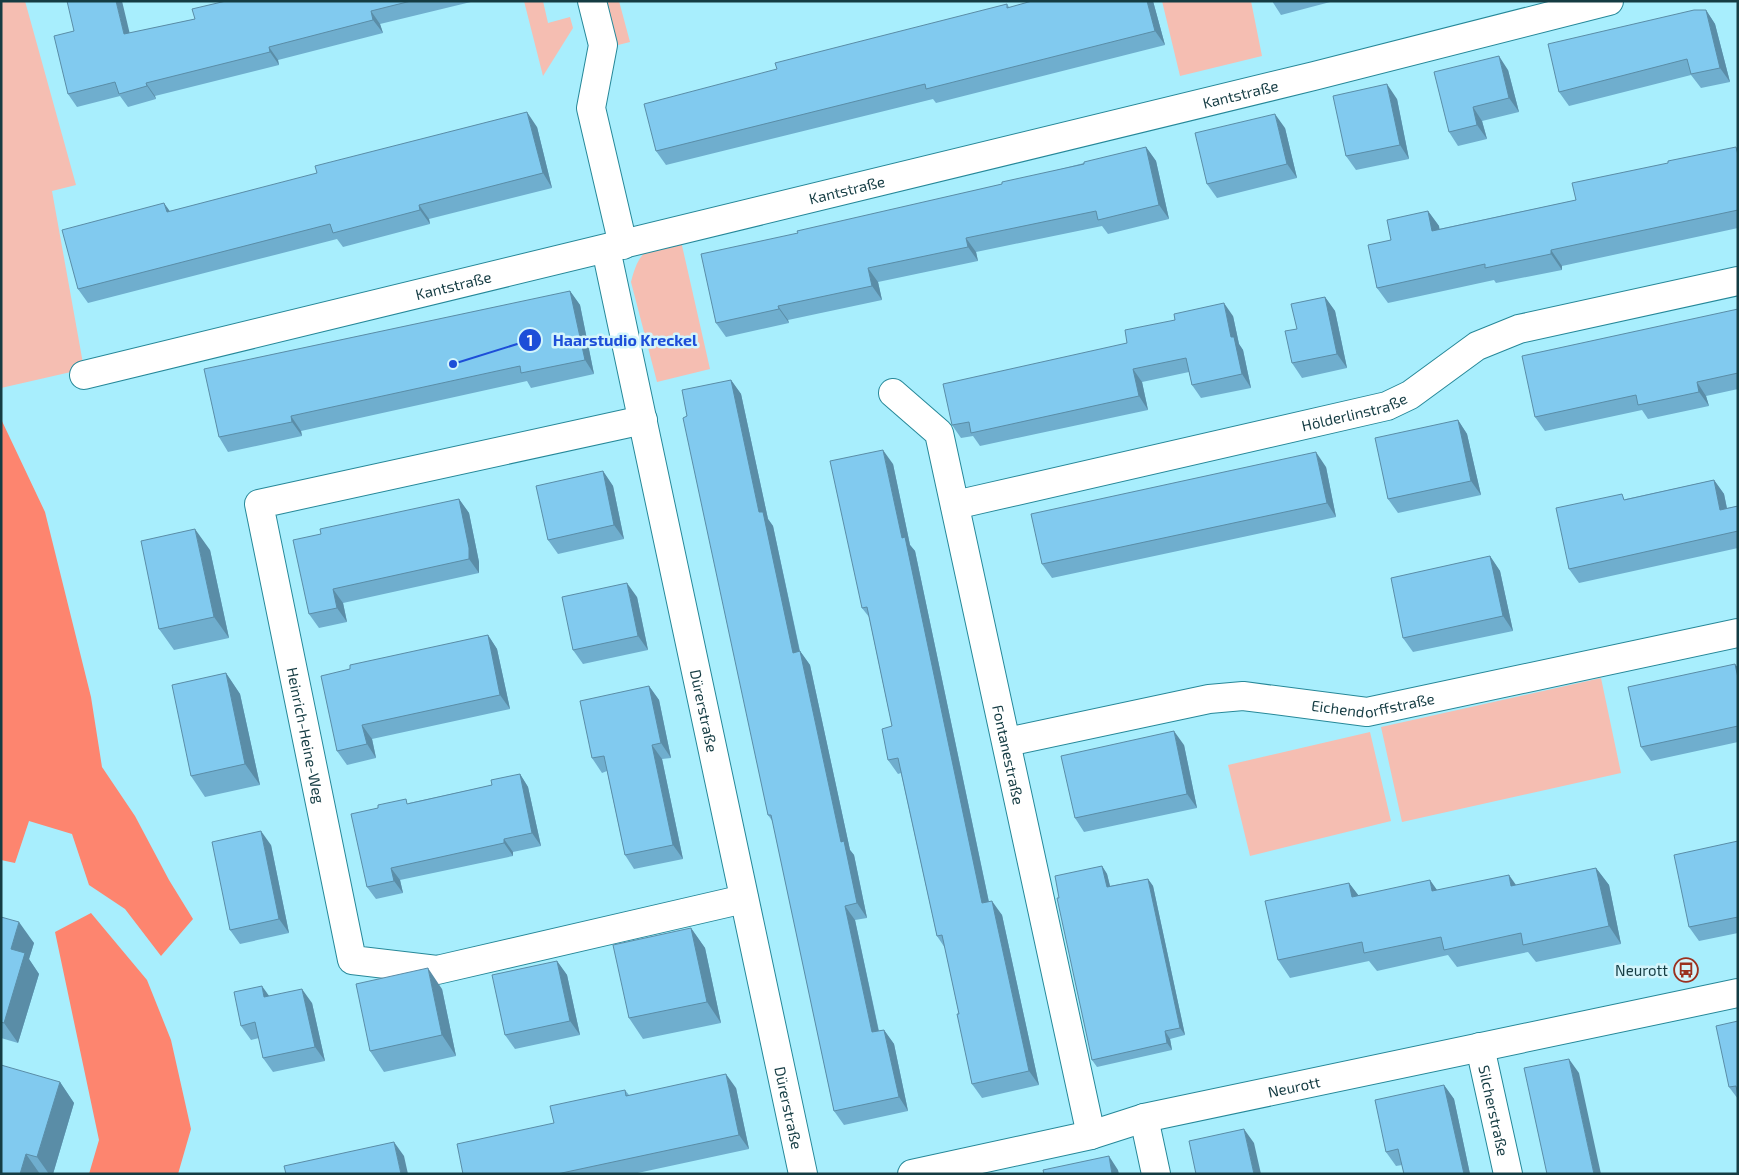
<svg xmlns="http://www.w3.org/2000/svg" width="1739" height="1175" font-family="'Exo 2',sans-serif">
<rect width="100%" height="100%" fill="#a8eefd"/>
<path fill="#f5beb2" d="M 1,1 L 25,1 L 76,185 L 52,191 L 84,369 L 1,388 Z
M 524,1 L 543,1 L 548,23 L 570,17 L 573,28 L 543,76 Z
M 606,1 L 619,1 L 630,42 L 618,45 Z
M 1162,1 L 1251,1 L 1262,56 L 1180,76 Z
M 681,241 L 710,369 L 657,382 L 631,282 C 640,247 648,248 681,241 Z
M 1601,678 L 1621,773 L 1402,822 L 1381,727 Z
M 1370,732 L 1391,821 L 1250,856 L 1228,765 Z"/>
<path fill="#fd856f" d="M 1,419 L 45,512 L 91,697 L 102,767 L 135,816 L 169,880 L 193,919 L 161,956 L 125,909 L 89,885 L 72,834 L 29,821 L 15,863 L 1,860 Z
M 91,913 L 147,980 L 171,1040 L 191,1129 L 178,1174 L 89,1174 L 99,1140 L 55,932 Z"/>
<g fill="none" stroke-linecap="round" stroke-linejoin="round">
<g stroke="#268899" stroke-width="30">
<g id="minor">
<path d="M 592,1 L 603,45 L 591,108 L 623,245"/>
<path id="s1" d="M 606,249 L 803,1174"/>
<path id="s2" d="M 84,375 L 1314,76 L 1609,1"/>
<path id="s3" d="M 893,393 L 939,433 L 1091,1135"/>
<path id="s4" d="M 643,420 L 259,504 L 352,960 L 437,970 L 744,899"/>
<path id="s5" d="M 955,505 L 1387,406 L 1410,395 L 1477,346 L 1519,329 L 1738,281"/>
<path id="s6" d="M 1007,742 L 1209,699 L 1243,696 L 1367,712 L 1738,633"/>
<path id="s7" d="M 1480,1047 L 1508,1174"/>
<path d="M 1144,1118 L 1156,1174"/>
<path id="s8" d="M 912,1174 L 1091,1135 L 1144,1118 L 1738,993"/>
</g>
</g>
<use href="#minor" stroke="#fff" stroke-width="28"/>
</g>
<path fill="#6faece" d="M 226,1 L 475,1 L 380,24 L 383,33 L 278,60 L 279,65 L 155,96 L 156,99 L 128,107 L 120,96 L 77,107 L 68,94 L 130,33 L 195,19 Z
M 1153,1 L 1165,45 L 936,103 L 933,99 L 666,165 L 656,151 L 777,69 L 1007,4 L 1009,7 Z
M 1272,1 L 1334,1 L 1281,15 Z
M 1706,10 L 1715,24 L 1730,82 L 1701,88 L 1691,75 L 1569,106 L 1559,92 Z
M 1508,70 L 1519,112 L 1482,121 L 1487,139 L 1458,146 L 1449,132 Z
M 1397,99 L 1409,159 L 1356,170 L 1346,156 Z
M 537,127 L 552,188 L 429,219 L 430,224 L 343,247 L 337,239 L 88,303 L 78,289 L 170,211 Z
M 1285,128 L 1297,178 L 1217,198 L 1207,184 Z
M 1146,147 L 1156,161 L 1169,219 L 1108,234 L 1102,226 L 976,252 L 978,261 L 878,282 L 882,300 L 788,320 L 789,323 L 726,337 L 716,323 L 798,233 L 1002,184 Z
M 1738,149 L 1738,228 L 1562,266 L 1562,270 L 1496,283 L 1494,280 L 1388,303 L 1377,288 L 1391,240 L 1428,211 L 1439,226 L 1439,229 L 1576,200 Z
M 570,291 L 580,305 L 594,374 L 531,388 L 527,381 L 301,431 L 302,436 L 228,452 L 219,437 Z
M 1325,297 L 1335,311 L 1347,368 L 1302,378 L 1292,363 Z
M 1738,309 L 1738,389 L 1706,396 L 1709,406 L 1648,419 L 1642,410 L 1545,431 L 1535,417 Z
M 1233,316 L 1239,344 L 1243,350 L 1251,388 L 1201,398 L 1192,385 L 1189,372 L 1142,382 L 1148,410 L 980,446 L 973,436 L 961,438 L 952,425 L 1127,343 L 1175,320 Z
M 731,380 L 741,394 L 768,519 L 773,526 L 800,651 L 810,665 L 850,850 L 854,855 L 867,918 L 855,920 L 879,1031 L 884,1030 L 894,1044 L 908,1111 L 844,1125 L 834,1111 L 773,822 L 768,815 L 687,416 Z
M 1458,420 L 1467,434 L 1481,495 L 1398,513 L 1388,499 Z
M 893,464 L 910,545 L 915,551 L 989,902 L 1002,915 L 1039,1085 L 982,1098 L 972,1084 L 959,1014 L 945,948 L 937,936 L 901,773 L 898,774 L 888,760 L 892,726 L 869,617 L 862,608 Z
M 1326,467 L 1336,517 L 1052,578 L 1042,564 Z
M 603,471 L 613,486 L 624,539 L 558,554 L 548,540 Z
M 1714,480 L 1724,494 L 1727,508 L 1738,506 L 1738,548 L 1579,583 L 1569,569 L 1626,499 Z
M 459,499 L 469,513 L 479,562 L 479,573 L 343,603 L 347,622 L 319,628 L 309,614 L 321,534 Z
M 210,550 L 229,638 L 174,650 L 159,629 Z
M 1490,556 L 1500,571 L 1513,631 L 1413,652 L 1403,638 Z
M 637,597 L 648,650 L 583,664 L 573,650 Z
M 488,635 L 497,649 L 510,709 L 372,739 L 376,758 L 347,765 L 337,751 L 350,669 Z
M 1735,664 L 1738,668 L 1738,742 L 1651,761 L 1641,747 Z
M 226,673 L 240,694 L 260,785 L 205,797 L 191,776 Z
M 649,686 L 659,700 L 671,758 L 662,759 L 683,859 L 634,869 L 625,855 L 607,771 L 602,773 L 592,758 Z
M 1184,745 L 1197,808 L 1084,832 L 1075,818 Z
M 520,774 L 528,787 L 541,846 L 513,852 L 513,856 L 400,880 L 403,893 L 376,899 L 367,887 L 409,803 L 492,785 Z
M 1738,841 L 1738,933 L 1699,941 L 1689,927 Z
M 271,845 L 289,933 L 240,944 L 230,930 Z
M 1102,866 L 1107,874 L 1110,886 L 1148,879 L 1153,886 L 1185,1035 L 1170,1039 L 1172,1050 L 1097,1067 L 1092,1060 L 1059,898 Z
M 1596,868 L 1609,885 L 1621,944 L 1536,962 L 1528,952 L 1457,967 L 1448,955 L 1377,971 L 1369,961 L 1290,978 L 1278,960 L 1349,883 L 1358,895 L 1516,885 Z
M 1,917 L 34,943 L 29,959 L 39,974 L 18,1043 L 1,1038 Z
M 691,928 L 705,948 L 721,1023 L 643,1039 L 629,1018 Z
M 557,961 L 567,975 L 580,1035 L 515,1049 L 505,1035 Z
M 442,989 L 456,1056 L 384,1072 L 370,1051 Z
M 269,996 L 312,1003 L 325,1061 L 273,1072 L 263,1058 L 259,1038 L 251,1040 L 241,1026 Z
M 1738,1021 L 1738,1099 L 1729,1087 Z
M 60,1082 L 74,1103 L 53,1174 L 1,1174 Z
M 1444,1085 L 1454,1099 L 1470,1174 L 1404,1174 L 1402,1165 L 1396,1166 L 1386,1152 Z
M 736,1088 L 749,1149 L 633,1174 L 463,1174 L 554,1123 L 625,1090 L 629,1095 Z"/>
<path fill="#5a8da7" d="M 116,1 L 122,1 L 133,47 L 124,34 Z
M 1147,1 L 1153,1 L 1165,45 L 1155,31 Z
M 1706,10 L 1715,24 L 1730,82 L 1720,68 Z
M 371,11 L 380,24 L 383,33 L 373,20 Z
M 269,47 L 278,60 L 279,65 L 270,52 Z
M 1499,56 L 1508,70 L 1519,112 L 1509,98 Z
M 146,83 L 155,96 L 156,99 L 147,86 Z
M 1387,84 L 1397,99 L 1409,159 L 1400,145 Z
M 1473,107 L 1482,121 L 1487,139 L 1477,125 Z
M 527,112 L 537,127 L 552,188 L 543,173 Z
M 1275,114 L 1285,128 L 1297,178 L 1287,164 Z
M 1146,147 L 1156,161 L 1169,219 L 1159,205 Z
M 164,203 L 174,217 L 167,212 Z
M 419,205 L 429,219 L 430,224 L 420,210 Z
M 1428,211 L 1439,226 L 1443,246 L 1432,231 Z
M 966,238 L 976,252 L 978,261 L 968,247 Z
M 1551,250 L 1562,266 L 1562,270 L 1551,254 Z
M 868,268 L 878,282 L 882,300 L 872,286 Z
M 570,291 L 580,305 L 594,374 L 585,360 Z
M 1325,297 L 1335,311 L 1347,368 L 1337,354 Z
M 1224,303 L 1233,316 L 1239,344 L 1243,350 L 1251,388 L 1242,374 L 1231,337 Z
M 778,306 L 788,320 L 789,323 L 779,309 Z
M 1133,369 L 1142,382 L 1148,410 L 1139,396 Z
M 731,380 L 741,394 L 768,519 L 773,526 L 803,667 L 793,653 L 759,512 Z
M 1697,382 L 1706,396 L 1709,406 L 1699,392 Z
M 291,416 L 301,431 L 302,436 L 292,422 Z
M 1458,420 L 1467,434 L 1481,495 L 1471,481 Z
M 883,450 L 893,464 L 910,545 L 915,551 L 992,917 L 982,903 L 902,538 Z
M 1316,452 L 1326,467 L 1336,517 L 1327,503 Z
M 603,471 L 613,486 L 624,539 L 614,525 Z
M 1714,480 L 1724,494 L 1730,524 L 1720,510 Z
M 459,499 L 469,513 L 479,562 L 479,573 L 469,559 Z
M 195,529 L 210,550 L 229,638 L 214,617 Z
M 1490,556 L 1500,571 L 1513,631 L 1503,616 Z
M 627,583 L 637,597 L 648,650 L 638,636 Z
M 333,589 L 343,603 L 347,622 L 337,608 Z
M 488,635 L 497,649 L 510,709 L 500,695 Z
M 800,651 L 810,665 L 850,850 L 854,855 L 867,918 L 857,903 L 841,842 Z
M 1735,664 L 1738,668 L 1738,678 Z
M 226,673 L 240,694 L 260,785 L 245,764 Z
M 649,686 L 659,700 L 671,758 L 661,743 Z
M 362,725 L 372,739 L 376,758 L 367,744 Z
M 1174,731 L 1184,745 L 1197,808 L 1187,794 Z
M 652,745 L 662,759 L 683,859 L 673,845 Z
M 520,774 L 528,787 L 541,846 L 532,833 Z
M 261,831 L 271,845 L 289,933 L 279,919 Z
M 504,839 L 513,852 L 513,856 L 504,843 Z
M 1102,866 L 1107,874 L 1112,894 L 1107,887 Z
M 391,868 L 400,880 L 403,893 L 394,881 Z
M 1596,868 L 1609,885 L 1621,944 L 1609,926 Z
M 1509,875 L 1521,892 L 1511,886 Z
M 1148,879 L 1153,886 L 1185,1035 L 1180,1028 Z
M 1430,880 L 1442,897 L 1432,891 Z
M 1349,883 L 1362,900 L 1352,897 Z
M 992,901 L 1002,915 L 1039,1085 L 1029,1071 Z
M 845,906 L 855,920 L 882,1047 L 872,1032 Z
M 19,922 L 34,943 L 29,959 L 39,974 L 18,1043 L 4,1023 L 11,949 Z
M 691,928 L 705,948 L 721,1023 L 707,1002 Z
M 557,961 L 567,975 L 580,1035 L 570,1021 Z
M 428,968 L 442,989 L 456,1056 L 442,1035 Z
M 262,986 L 272,1000 L 264,997 Z
M 302,989 L 312,1003 L 325,1061 L 315,1047 Z
M 884,1030 L 894,1044 L 908,1111 L 899,1097 Z
M 1165,1031 L 1170,1039 L 1172,1050 L 1167,1043 Z
M 1569,1059 L 1579,1073 L 1601,1174 L 1594,1174 Z
M 726,1074 L 736,1088 L 749,1149 L 739,1135 Z
M 60,1082 L 74,1103 L 53,1174 L 49,1174 L 37,1157 Z
M 1444,1085 L 1454,1099 L 1470,1174 L 1464,1174 Z
M 1244,1129 L 1254,1143 L 1261,1174 L 1254,1174 Z
M 394,1142 L 404,1156 L 408,1174 L 401,1174 Z
M 26,1154 L 40,1174 L 20,1174 Z
M 1109,1156 L 1118,1170 L 1119,1174 L 1112,1174 Z"/>
<path fill="#81caef" stroke="#5a8da7" d="M 67,1 L 116,1 L 124,34 L 195,19 L 192,9 L 226,1 L 411,1 L 371,11 L 373,20 L 269,47 L 270,52 L 146,83 L 147,86 L 119,94 L 115,82 L 68,94 L 54,36 L 74,31 Z
M 1032,1 L 1147,1 L 1155,31 L 926,89 L 925,84 L 656,151 L 644,104 L 777,69 L 775,63 L 1007,4 L 1007,8 Z
M 1694,10 L 1706,10 L 1720,68 L 1691,74 L 1687,59 L 1559,92 L 1548,44 Z
M 1499,56 L 1509,98 L 1473,107 L 1477,125 L 1449,132 L 1434,72 Z
M 1387,84 L 1400,145 L 1346,156 L 1333,96 Z
M 527,112 L 543,173 L 419,205 L 420,210 L 333,233 L 330,224 L 78,289 L 62,230 L 164,203 L 167,212 L 317,173 L 315,166 Z
M 1275,114 L 1287,164 L 1207,184 L 1195,133 Z
M 1146,147 L 1159,205 L 1098,220 L 1096,211 L 966,238 L 968,247 L 868,268 L 872,286 L 778,306 L 779,309 L 716,323 L 701,254 L 798,233 L 797,231 L 1002,184 L 1002,182 L 1084,164 L 1084,162 Z
M 1736,147 L 1738,155 L 1738,210 L 1551,250 L 1551,254 L 1485,268 L 1485,264 L 1377,288 L 1368,245 L 1391,240 L 1387,220 L 1428,211 L 1432,231 L 1576,200 L 1572,183 L 1668,163 L 1668,161 Z
M 570,291 L 585,360 L 521,373 L 520,366 L 291,416 L 292,422 L 219,437 L 204,369 Z
M 1325,297 L 1337,354 L 1292,363 L 1285,331 L 1297,329 L 1291,304 Z
M 1224,303 L 1231,337 L 1234,337 L 1242,374 L 1192,385 L 1186,358 L 1133,369 L 1139,396 L 971,433 L 969,422 L 952,425 L 943,384 L 1127,343 L 1125,330 L 1175,320 L 1174,314 Z
M 1738,309 L 1738,373 L 1697,382 L 1699,392 L 1638,405 L 1636,395 L 1535,417 L 1522,356 Z
M 731,380 L 759,512 L 763,512 L 793,653 L 800,651 L 841,842 L 844,841 L 857,903 L 845,906 L 872,1032 L 884,1030 L 899,1097 L 834,1111 L 771,815 L 768,815 L 683,418 L 687,416 L 682,390 Z
M 1458,420 L 1471,481 L 1388,499 L 1375,438 Z
M 883,450 L 902,538 L 905,537 L 982,903 L 992,901 L 1029,1071 L 972,1084 L 957,1014 L 959,1014 L 942,935 L 937,936 L 898,758 L 888,760 L 882,729 L 892,726 L 867,607 L 862,608 L 830,461 Z
M 1316,452 L 1327,503 L 1042,564 L 1031,514 Z
M 603,471 L 614,525 L 548,540 L 536,486 Z
M 1714,480 L 1720,510 L 1738,506 L 1738,531 L 1569,569 L 1556,508 L 1622,494 L 1624,500 Z
M 459,499 L 469,548 L 469,559 L 333,589 L 337,608 L 309,614 L 293,540 L 321,534 L 320,529 Z
M 195,529 L 214,617 L 159,629 L 141,541 Z
M 1490,556 L 1503,616 L 1403,638 L 1391,578 Z
M 627,583 L 638,636 L 573,650 L 562,597 Z
M 488,635 L 500,695 L 362,725 L 367,744 L 337,751 L 321,676 L 350,669 L 350,665 Z
M 1735,664 L 1738,678 L 1738,726 L 1641,747 L 1628,687 Z
M 226,673 L 245,764 L 191,776 L 172,685 Z
M 649,686 L 661,743 L 652,745 L 673,845 L 625,855 L 604,756 L 592,758 L 580,701 Z
M 1174,731 L 1187,794 L 1075,818 L 1061,756 Z
M 520,774 L 532,833 L 504,839 L 504,843 L 391,868 L 394,881 L 367,887 L 351,814 L 378,808 L 378,805 L 406,799 L 407,804 L 492,785 L 491,780 Z
M 261,831 L 279,919 L 230,930 L 212,842 Z
M 1738,841 L 1738,917 L 1689,927 L 1674,855 Z
M 1102,866 L 1107,887 L 1148,879 L 1180,1028 L 1165,1031 L 1167,1043 L 1092,1060 L 1057,898 L 1059,898 L 1055,876 Z
M 1596,868 L 1609,926 L 1523,945 L 1521,933 L 1444,950 L 1441,937 L 1364,953 L 1362,942 L 1278,960 L 1265,901 L 1349,883 L 1352,897 L 1430,880 L 1432,891 L 1509,875 L 1511,886 Z
M 1,917 L 19,922 L 11,949 L 25,953 L 4,1023 L 1,1022 Z
M 691,928 L 707,1002 L 629,1018 L 613,945 Z
M 557,961 L 570,1021 L 505,1035 L 492,975 Z
M 428,968 L 442,1035 L 370,1051 L 356,984 Z
M 262,986 L 264,997 L 302,989 L 315,1047 L 263,1058 L 255,1022 L 241,1026 L 234,992 Z
M 1738,1021 L 1738,1096 L 1736,1086 L 1729,1087 L 1716,1026 Z
M 1569,1059 L 1594,1174 L 1547,1174 L 1524,1068 Z
M 1,1065 L 60,1082 L 37,1157 L 26,1154 L 20,1174 L 1,1174 Z
M 726,1074 L 739,1135 L 557,1174 L 463,1174 L 457,1144 L 554,1123 L 550,1106 L 625,1090 L 626,1096 Z
M 1444,1085 L 1464,1174 L 1404,1174 L 1398,1149 L 1386,1152 L 1375,1100 Z
M 1244,1129 L 1254,1174 L 1196,1174 L 1189,1141 Z
M 394,1142 L 401,1174 L 286,1174 L 284,1166 Z
M 1109,1156 L 1112,1174 L 1044,1174 L 1043,1170 Z"/>
<defs>
<g id="bus-ring" transform="scale(1.25)"><circle r="9.5" fill="#d3f5fc" stroke="#9b311f" stroke-width="1.5"/><path d="M-5-6H5V4H4V6H2V4H-2V6H-4V4H-5ZM-3.5-4V0h7V-4ZM-3.5 1.2v1.5H-2V1.2ZM2 1.2v1.5H3.5V1.2Z" fill="#9b311f"/></g>
</defs>
<g fill-rule="evenodd">
<use href="#bus-ring" x="1686" y="970"/>
</g>
<g text-anchor="middle" dominant-baseline="central" stroke-width="5" stroke-linejoin="round" paint-order="stroke">
<g font-size="15" fill="#153c43" stroke="#d3f5fc">
<text stroke="none"><textPath href="#s2" startOffset="1190">Kantstraße</textPath></text>
<text stroke="none"><textPath href="#s2" startOffset="785">Kantstraße</textPath></text>
<text stroke="none"><textPath href="#s2" startOffset="380">Kantstraße</textPath></text>
<text stroke="none"><textPath href="#s5" startOffset="410">Hölderlinstraße</textPath></text>
<text stroke="none"><textPath href="#s6" startOffset="372">Eichendorffstraße</textPath></text>
<text stroke="none"><textPath href="#s1" startOffset="472">Dürerstraße</textPath></text>
<text stroke="none"><textPath href="#s4" startOffset="629">Heinrich-Heine-Weg</textPath></text>
<text stroke="none"><textPath href="#s3" startOffset="390">Fontanestraße</textPath></text>
<text stroke="none"><textPath href="#s8" startOffset="392">Neurott</textPath></text>
<text stroke="none"><textPath href="#s1" startOffset="878">Dürerstraße</textPath></text>
<text stroke="none"><textPath href="#s7" startOffset="65">Silcherstraße</textPath></text>
</g>
<g font-size="15" fill="#153c43" stroke="#d3f5fc" text-anchor="end">
<text x="1668" y="970">Neurott</text>
</g>
</g>
<path fill="none" stroke="#1d4ed8" stroke-width="2" d="M453 364L530 340"/>
<g fill="#1d4ed8" stroke="#d3f5fc" stroke-width="2">
<circle cx="453" cy="364" r="5"/>
<circle cx="530" cy="340" r="12"/>
</g>
<g font-size="15" text-anchor="middle" font-weight="bold" fill="#fff">
<text x="530" y="346">1</text>
</g>
<g font-size="16" text-anchor="middle" font-weight="bold" fill="#1d4ed8" stroke="#d3f5fc" stroke-width="5" stroke-linejoin="round" paint-order="stroke">
<text x="625" y="346">Haarstudio Kreckel</text>
</g>
<rect width="1739" height="1175" fill="none" stroke="#153c43" stroke-width="5"/>
</svg>
